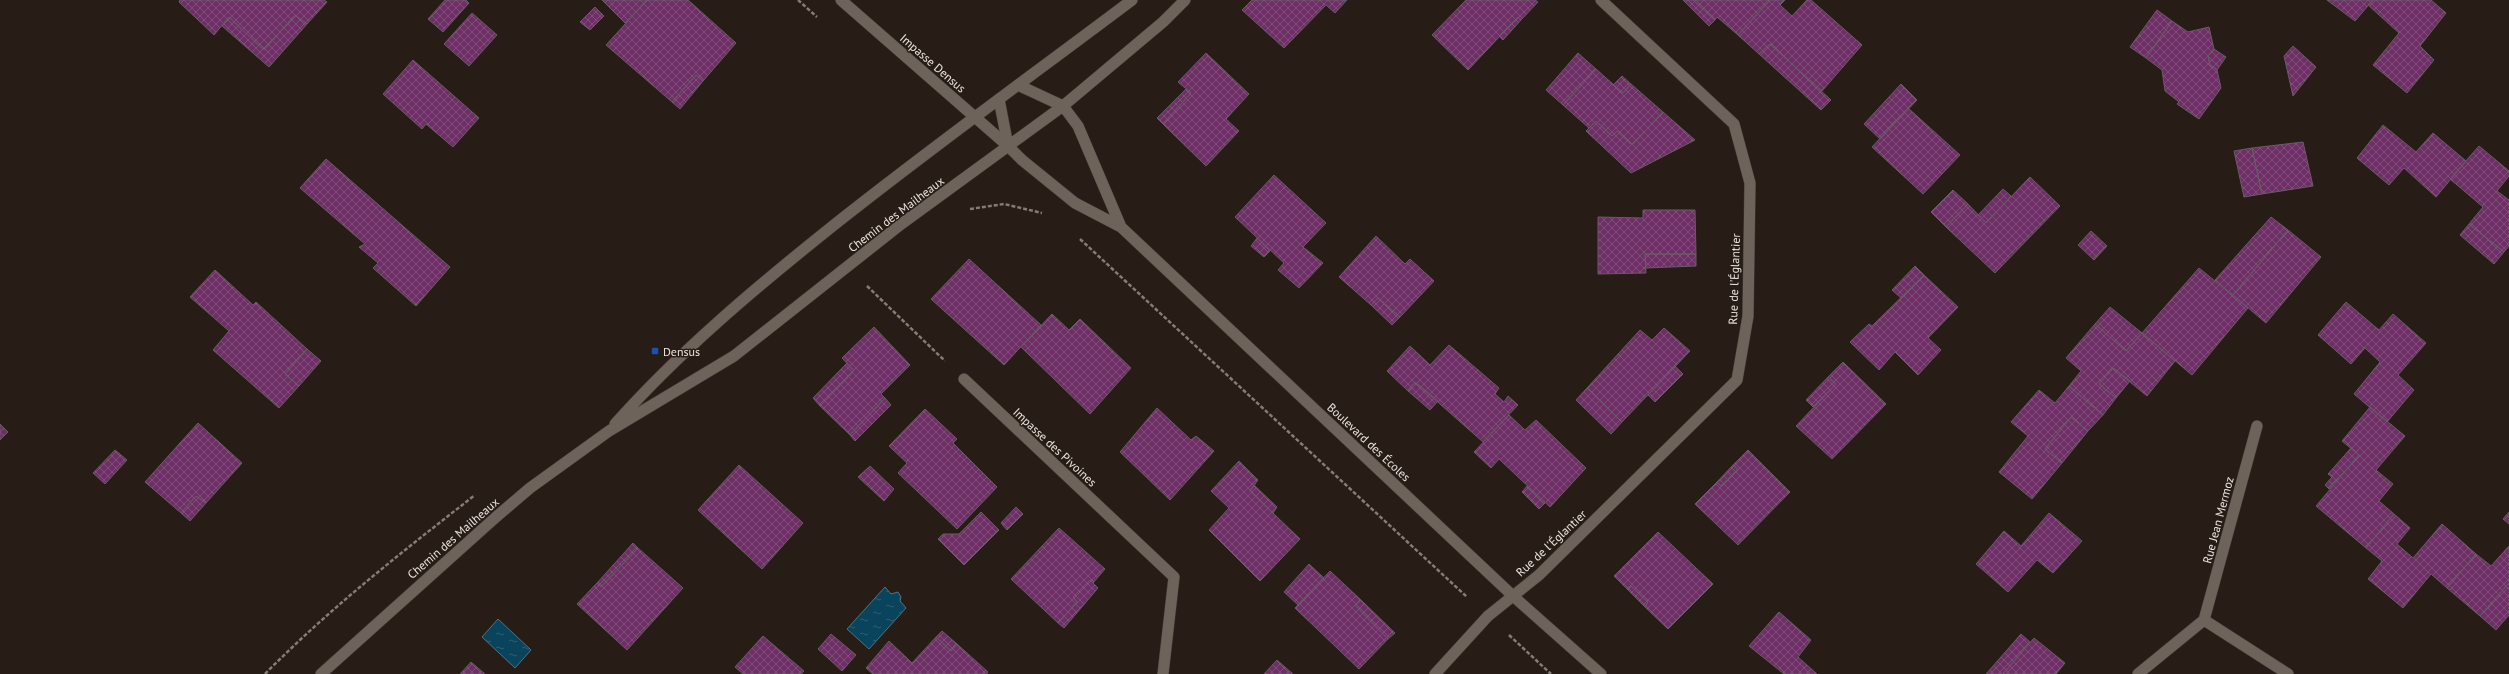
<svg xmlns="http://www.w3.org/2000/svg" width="2509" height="674" font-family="'PT Sans',sans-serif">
<defs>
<pattern id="water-ripples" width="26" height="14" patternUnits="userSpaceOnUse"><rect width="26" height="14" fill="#0a435c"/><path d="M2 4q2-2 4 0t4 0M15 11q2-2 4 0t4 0" fill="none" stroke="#2e5e73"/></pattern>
<pattern id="building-cross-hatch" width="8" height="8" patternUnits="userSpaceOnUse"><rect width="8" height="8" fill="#6e2f66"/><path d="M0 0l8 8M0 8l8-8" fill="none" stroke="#834d7b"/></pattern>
</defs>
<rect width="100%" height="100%" fill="#271d16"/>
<path fill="url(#water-ripples)" stroke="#4e7383" d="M 885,587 L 891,594 L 898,592 L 901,597 L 900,601 L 906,608 L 869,649 L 847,629 Z
M 498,619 L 531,650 L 515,668 L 482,637 Z"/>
<path fill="url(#building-cross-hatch)" stroke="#685c65" d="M 180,0 L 324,0 L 327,2 L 307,24 L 295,15 L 264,50 L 229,17 L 214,35 L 179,2 Z
M 445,0 L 466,0 L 469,3 L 443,32 L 428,19 Z
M 602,0 L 647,0 L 625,23 Z
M 647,0 L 688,0 L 736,43 L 703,81 L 696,75 L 672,102 L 606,45 Z
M 1252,0 L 1347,0 L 1335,13 L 1326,5 L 1284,48 L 1242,10 Z
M 1466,0 L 1535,0 L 1538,2 L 1521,20 L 1518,17 L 1468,70 L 1432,35 Z
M 1683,0 L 1693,0 L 1715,20 L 1709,26 Z
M 1693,0 L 1770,0 L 1738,35 L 1717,17 L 1715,20 Z
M 1770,0 L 1785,0 L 1780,5 L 1792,16 L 1807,0 L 1811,0 L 1862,45 L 1822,91 L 1770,44 L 1759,54 L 1738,35 Z
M 2327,0 L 2373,0 L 2355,21 Z
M 2373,0 L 2431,0 L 2446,13 L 2420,46 L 2434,60 L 2407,93 L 2373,65 L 2399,33 L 2368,5 Z
M 595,7 L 604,16 L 590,30 L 580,22 Z
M 2157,10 L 2172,21 L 2146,58 L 2130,47 Z
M 472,13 L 497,35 L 469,66 L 444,44 Z
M 295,15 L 307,24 L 269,67 L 222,26 L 229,17 L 264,50 Z
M 1518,17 L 1521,20 L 1503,40 L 1499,36 Z
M 2172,21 L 2188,32 L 2209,27 L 2214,49 L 2208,56 L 2210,65 L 2217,70 L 2221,88 L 2199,119 L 2177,104 L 2179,102 L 2165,91 L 2162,70 L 2146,58 Z
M 1770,44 L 1831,100 L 1821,110 L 1759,54 Z
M 2293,46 L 2316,67 L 2293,96 L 2284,56 Z
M 2214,49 L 2226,57 L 2217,70 L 2210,65 L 2208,56 Z
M 1206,53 L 1249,94 L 1226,119 L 1239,131 L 1206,166 L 1163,124 L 1191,93 L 1178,82 Z
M 1578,53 L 1596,69 L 1563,105 L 1546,90 Z
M 413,60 L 479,118 L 453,147 L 426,124 L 422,129 L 383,94 Z
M 1596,69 L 1623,93 L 1631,84 L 1663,112 L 1632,145 L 1617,131 L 1612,136 L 1596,121 L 1589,128 L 1563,105 Z
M 696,75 L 703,81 L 680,109 L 672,102 Z
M 1622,76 L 1631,84 L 1623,93 L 1613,85 Z
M 1901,84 L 1917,100 L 1880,139 L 1864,124 Z
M 1186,89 L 1191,93 L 1163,124 L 1157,118 Z
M 1908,108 L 1960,155 L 1923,194 L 1872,147 Z
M 1663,112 L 1695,140 L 1631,173 L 1586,131 L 1596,121 L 1612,136 L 1617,131 L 1632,145 Z
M 2383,125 L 2416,152 L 2433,133 L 2466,161 L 2436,197 L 2404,168 L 2389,185 L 2357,158 Z
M 2303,142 L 2313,186 L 2262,194 L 2252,148 Z
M 2479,146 L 2509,171 L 2509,176 L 2497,191 L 2509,200 L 2509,246 L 2504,252 L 2469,224 L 2483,207 L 2450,179 Z
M 2252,148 L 2262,194 L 2244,197 L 2234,151 Z
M 326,159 L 450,267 L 416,306 L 373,268 L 378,263 L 359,247 L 365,244 L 300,188 Z
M 1274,175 L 1326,223 L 1303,247 L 1323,263 L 1299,288 L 1278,270 L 1284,263 L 1235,217 Z
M 2030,177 L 2060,206 L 1995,273 L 1946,227 L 1968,204 L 1986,223 Z
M 2003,189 L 2011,196 L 1986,223 L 1978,215 Z
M 1953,190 L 1968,204 L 1946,227 L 1931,212 Z
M 1643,210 L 1695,210 L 1696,254 L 1645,254 L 1646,273 L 1598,274 L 1598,217 L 1643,218 Z
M 2271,217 L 2288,230 L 2233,295 L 2215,280 Z
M 2469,224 L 2504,252 L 2494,264 L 2460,235 Z
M 2288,230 L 2321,257 L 2266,323 L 2233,295 Z
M 2091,231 L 2107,246 L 2094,260 L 2078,245 Z
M 1376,236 L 1405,264 L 1410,259 L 1434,281 L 1400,317 L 1378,298 L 1371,305 L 1339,277 Z
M 1257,238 L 1270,251 L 1264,257 L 1251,246 Z
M 1645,254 L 1696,254 L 1696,266 L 1646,268 Z
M 969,259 L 1041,325 L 1004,365 L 931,299 Z
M 1915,266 L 1924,275 L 1901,298 L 1892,290 Z
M 2199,268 L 2248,308 L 2192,375 L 2142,333 Z
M 215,270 L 253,305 L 256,302 L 307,349 L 285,374 L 299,386 L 279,408 L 213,350 L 229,331 L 190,297 Z
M 1924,275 L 1958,307 L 1928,338 L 1941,350 L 1918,375 L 1895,352 L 1879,370 L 1850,342 L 1869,324 L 1872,326 Z
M 1378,298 L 1400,317 L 1392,325 L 1371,305 Z
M 2346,302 L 2379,330 L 2393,314 L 2426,343 L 2398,375 L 2414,390 L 2387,422 L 2354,394 L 2380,362 L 2365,348 L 2351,364 L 2318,335 Z
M 2110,307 L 2142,333 L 2126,351 L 2095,324 Z
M 1052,314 L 1069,330 L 1080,319 L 1131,368 L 1090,414 L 1021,347 Z
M 2095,324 L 2126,351 L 2142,333 L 2175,361 L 2147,396 L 2113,368 L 2099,384 L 2116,398 L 2103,415 L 2069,386 L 2081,371 L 2066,358 Z
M 874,327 L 910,365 L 881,394 L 885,398 L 850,435 L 820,406 L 854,371 L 842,358 Z
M 1664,328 L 1690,351 L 1622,422 L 1587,388 L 1640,330 L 1652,340 Z
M 1449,345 L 1499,388 L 1495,394 L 1504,402 L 1508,396 L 1518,405 L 1483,442 L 1415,382 L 1408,391 L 1387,371 L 1410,346 L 1430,365 Z
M 307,349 L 321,361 L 299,386 L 285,374 Z
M 1843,362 L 1886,404 L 1832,459 L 1796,426 L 1836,384 L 1828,377 Z
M 847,363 L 854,371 L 820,406 L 813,398 Z
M 1675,366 L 1683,374 L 1655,402 L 1648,395 Z
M 2113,368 L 2130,381 L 2116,398 L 2099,384 Z
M 1828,377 L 1836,384 L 1813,407 L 1806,400 Z
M 1415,382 L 1438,401 L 1430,410 L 1408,391 Z
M 2069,386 L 2103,415 L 2088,431 L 2071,417 L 2045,449 L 2062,463 L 2032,499 L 1999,472 L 2028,436 L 2011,422 L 2039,390 L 2055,403 Z
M 1587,388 L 1622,422 L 1611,434 L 1576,400 Z
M 885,398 L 891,405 L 855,441 L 850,435 Z
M 2370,407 L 2405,436 L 2376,470 L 2393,484 L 2379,501 L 2394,514 L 2366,548 L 2316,506 L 2359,455 L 2342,441 Z
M 1157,408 L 1191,440 L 1196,436 L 1214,451 L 1170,500 L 1120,452 Z
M 925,409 L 957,439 L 953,443 L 997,487 L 957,529 L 898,473 L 907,463 L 889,446 Z
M 1509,415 L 1525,430 L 1536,420 L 1586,468 L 1550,507 L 1499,459 L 1491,468 L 1474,452 Z
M 2071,417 L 2088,431 L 2062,463 L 2045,449 Z
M 198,423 L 242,463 L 206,503 L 196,496 L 181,513 L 145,482 Z
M 0,424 L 8,432 L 0,440 Z
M 2351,448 L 2359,455 L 2329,489 L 2325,485 L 2332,477 L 2328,474 Z
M 115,450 L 127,460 L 105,484 L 93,473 Z
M 1748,450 L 1790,492 L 1738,545 L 1695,504 L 1717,482 L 1721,486 L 1738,469 L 1733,465 Z
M 1239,461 L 1258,480 L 1250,491 L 1300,539 L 1260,581 L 1209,530 L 1229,508 L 1211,491 Z
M 739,465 L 803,523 L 762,569 L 698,510 Z
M 1733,465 L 1738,469 L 1721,486 L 1717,482 Z
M 870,466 L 894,489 L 884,501 L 858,477 Z
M 1254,485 L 1277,507 L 1273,513 L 1250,491 Z
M 1527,486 L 1545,503 L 1539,509 L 1522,492 Z
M 196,496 L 206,503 L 190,521 L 181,513 Z
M 1016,507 L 1023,514 L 1007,530 L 1001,523 Z
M 981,512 L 999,530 L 964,565 L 938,539 L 943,534 L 959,534 Z
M 2509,512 L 2509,524 L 2503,519 Z
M 2049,513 L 2082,541 L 2053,573 L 2037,560 L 2008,592 L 1976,564 L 2004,531 L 2021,546 Z
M 2394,514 L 2410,528 L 2397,544 L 2413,558 L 2442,524 L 2476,554 L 2447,588 L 2431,574 L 2403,608 L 2368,579 L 2382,561 L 2366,548 Z
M 1059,528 L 1105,569 L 1093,583 L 1090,580 L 1073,597 L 1077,602 L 1058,623 L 1011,579 Z
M 1658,532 L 1713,584 L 1668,629 L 1645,607 L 1648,602 L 1631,586 L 1628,590 L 1614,576 Z
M 633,543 L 638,548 L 601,587 L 597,583 Z
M 2509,546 L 2509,583 L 2480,616 L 2447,588 L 2476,554 L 2491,566 Z
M 638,548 L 683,588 L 627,650 L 577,604 L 597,583 L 601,587 Z
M 1309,564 L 1324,578 L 1298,605 L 1284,592 Z
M 1330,571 L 1361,600 L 1355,605 L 1388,639 L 1359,669 L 1295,608 Z
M 1090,580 L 1098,588 L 1064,628 L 1058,623 L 1077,602 L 1073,597 Z
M 2509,583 L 2509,615 L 2496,630 L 2480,616 Z
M 1631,586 L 1648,602 L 1645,607 L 1628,590 Z
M 1361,600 L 1395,633 L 1388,639 L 1355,605 Z
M 1779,612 L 1811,640 L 1798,657 L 1817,674 L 1784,674 L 1749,646 Z
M 942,631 L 957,644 L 951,651 L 936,637 Z
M 831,634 L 856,655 L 842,671 L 818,649 Z
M 2021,634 L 2030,642 L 2003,674 L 1986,674 Z
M 763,636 L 804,671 L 801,674 L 743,674 L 735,667 Z
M 936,637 L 951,651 L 957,644 L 988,672 L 986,674 L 873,674 L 866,668 L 889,641 L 912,663 Z
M 2034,638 L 2065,663 L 2056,674 L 2003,674 Z
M 1277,660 L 1293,674 L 1264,674 Z
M 471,662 L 485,674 L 460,674 Z"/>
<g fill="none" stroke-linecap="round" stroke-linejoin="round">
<g stroke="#3f3833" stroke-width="12">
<path id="minor" d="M 841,0 L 1008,146
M 964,379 L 1174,577 L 1163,674
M 2204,620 L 2257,426
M 1435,674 L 1488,616 L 1539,575 L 1737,380 L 1748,316 L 1750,183 L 1734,124 L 1601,0
M 2138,674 L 2204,620 L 2288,674"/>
</g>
<g stroke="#3f3833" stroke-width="12">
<path id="tertiary" d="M 1018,85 L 1063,106 L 1078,126 L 1121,227
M 999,99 L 1008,146 L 1022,160 L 1075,203 L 1121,227 L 1513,596 L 1601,674
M 615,424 C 679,352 754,289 829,229 C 928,150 1031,76 1132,0
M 321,674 L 496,517 L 530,488 L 609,431 L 734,356 L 900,225 L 1063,106 L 1163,22 L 1185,0"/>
</g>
<path stroke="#847c76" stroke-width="2.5" stroke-dasharray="4 2" stroke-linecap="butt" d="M 798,0 L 817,17
M 970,209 L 1004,204 L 1042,213
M 1080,239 L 1467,597
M 867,286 L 945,361
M 1509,635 L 1551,674
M 265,674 C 330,608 402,552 475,495"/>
<use href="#minor" stroke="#6e635a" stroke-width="11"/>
<use href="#tertiary" stroke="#6e635a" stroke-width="11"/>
</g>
<rect fill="#1a4fb4" stroke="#271d16" stroke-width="1.5" x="651" y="347" width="8" height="8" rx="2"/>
<g text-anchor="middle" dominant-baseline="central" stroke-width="3" stroke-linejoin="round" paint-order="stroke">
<g font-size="12" fill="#ebe4df" stroke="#271d16">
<text transform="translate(933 63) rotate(41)">Impasse Densus</text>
<text transform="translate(896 214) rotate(-37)">Chemin des Mailheaux</text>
<text transform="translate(1734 279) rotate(-88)">Rue de l'Églantier</text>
<text transform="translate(1369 442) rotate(43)">Boulevard des Écoles</text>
<text transform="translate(1055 447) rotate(43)">Impasse des Pivoines</text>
<text transform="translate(2218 520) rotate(-75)">Rue Jean Mermoz</text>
<text transform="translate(453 538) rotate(-41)">Chemin des Mailheaux</text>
<text transform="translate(1551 543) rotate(-43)">Rue de l'Églantier</text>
</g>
<g font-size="12" fill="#ebe4df" stroke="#271d16" text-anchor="start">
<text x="663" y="351">Densus</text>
</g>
</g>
</svg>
